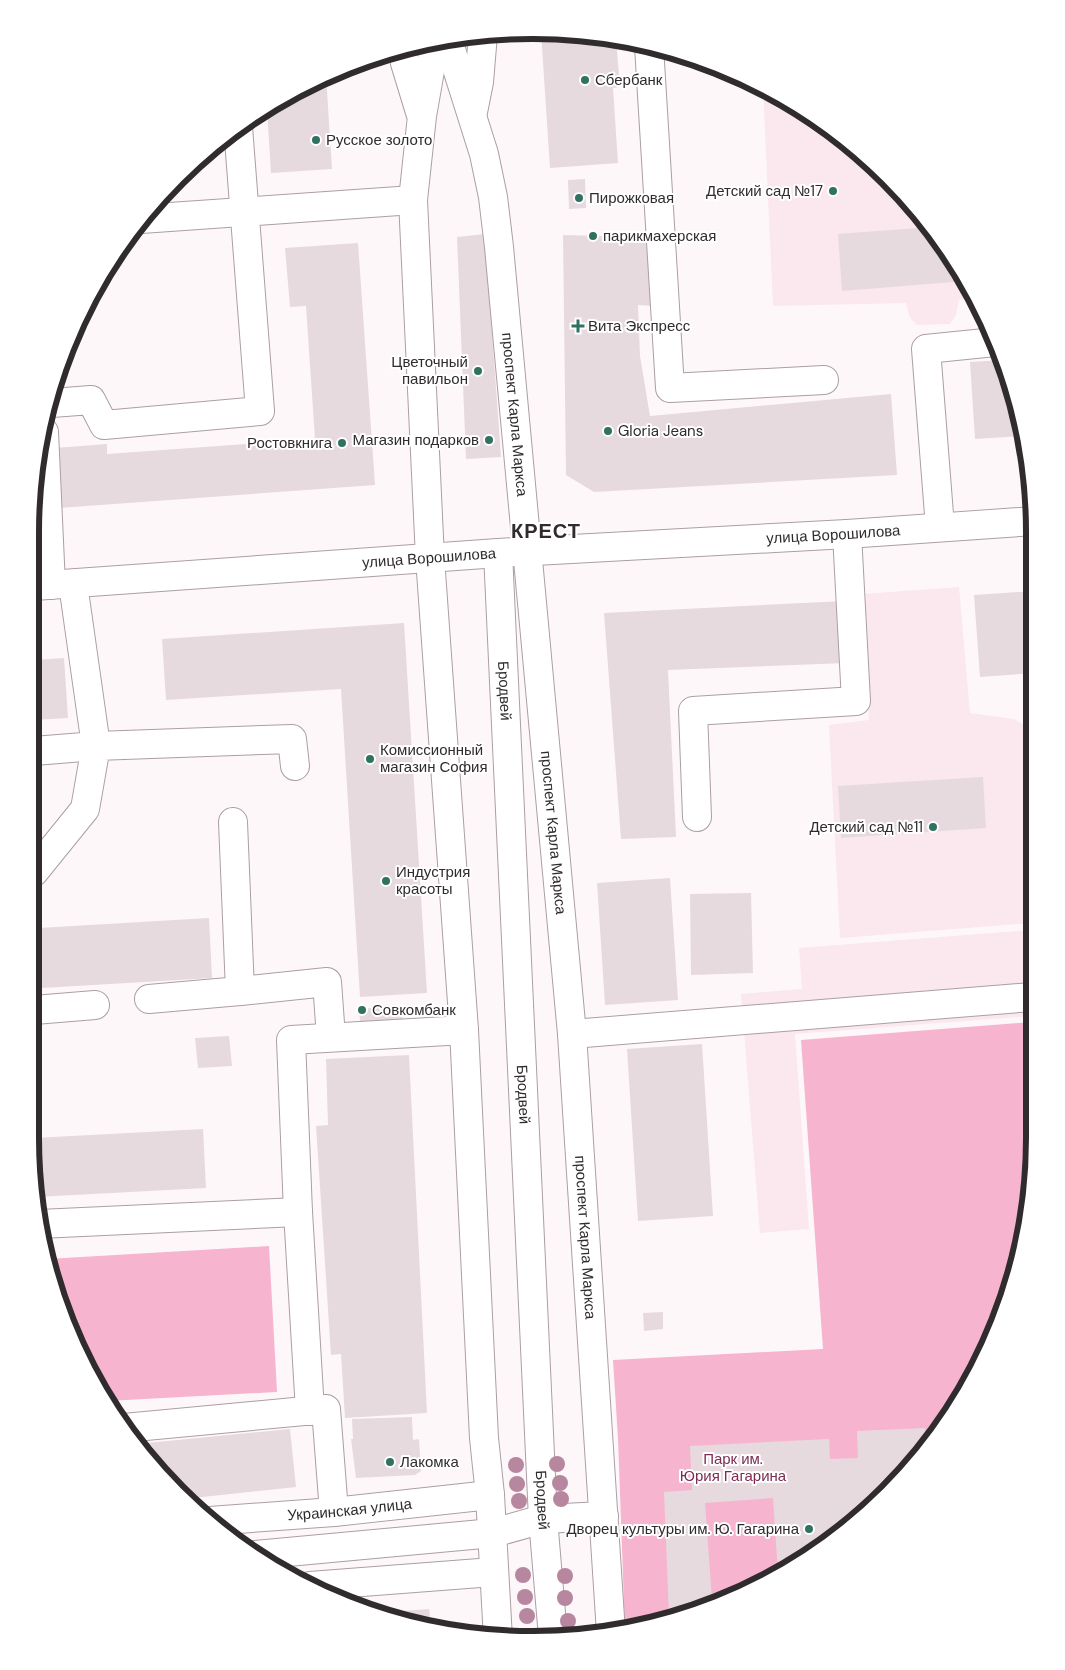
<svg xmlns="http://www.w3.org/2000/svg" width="1065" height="1670" font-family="'DM Sans',sans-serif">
<rect width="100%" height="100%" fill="#fef7f9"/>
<path fill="#fbe7ee" d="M 763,88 L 784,97 L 864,155 L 931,227 L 975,298 L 959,300 L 956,315 L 950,324 L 917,325 L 910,318 L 906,303 L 773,306 Z
M 959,587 L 970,713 L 1014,719 L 1033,730 L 1032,923 L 840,938 L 829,725 L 869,720 L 863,594 Z
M 1032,930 L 1032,1016 L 795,1034 L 809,1229 L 760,1233 L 741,994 L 802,989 L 799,948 Z"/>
<path fill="#f7b4cf" d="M 1032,1022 L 1031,1203 L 997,1330 L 950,1416 L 910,1469 L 811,1555 L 725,1602 L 663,1623 L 625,1630 L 618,1439 L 613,1360 L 823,1349 L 801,1040 Z
M 269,1246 L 277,1392 L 107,1401 L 57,1299 L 47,1259 Z"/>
<path fill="#e6dade" d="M 541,32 L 598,34 L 616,39 L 620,87 L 613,88 L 618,163 L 550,168 Z
M 326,76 L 332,169 L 271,173 L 267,109 L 310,82 Z
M 585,179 L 586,208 L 569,209 L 568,180 Z
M 931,227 L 965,281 L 842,291 L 838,234 Z
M 485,234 L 501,457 L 466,459 L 457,237 Z
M 563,235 L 645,237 L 654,306 L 638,305 L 640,356 L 650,416 L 891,394 L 897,475 L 594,492 L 566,475 Z
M 358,243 L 375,485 L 59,508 L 55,448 L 107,444 L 107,454 L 315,439 L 306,306 L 290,307 L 285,248 Z
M 1002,360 L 1018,403 L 1023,436 L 975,439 L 970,362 Z
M 1034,591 L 1033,673 L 980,677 L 974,595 Z
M 844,601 L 846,663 L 668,670 L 676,837 L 621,839 L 604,613 Z
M 404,623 L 427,993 L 360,997 L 341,689 L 166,700 L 162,639 Z
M 64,658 L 68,718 L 34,720 L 34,660 Z
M 983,777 L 986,828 L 841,838 L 838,786 Z
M 670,878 L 678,1000 L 605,1005 L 597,883 Z
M 751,893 L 753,973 L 691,975 L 690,894 Z
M 209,918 L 212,978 L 42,988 L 39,928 Z
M 398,1006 L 402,1014 L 403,1021 L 361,1032 L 359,1009 Z
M 229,1036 L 232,1066 L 198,1068 L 195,1038 Z
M 702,1044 L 713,1216 L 638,1221 L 627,1049 Z
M 409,1055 L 427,1413 L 345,1418 L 341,1354 L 331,1355 L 316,1126 L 328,1125 L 326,1059 Z
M 203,1129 L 206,1188 L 36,1197 L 34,1138 Z
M 663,1312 L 663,1329 L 644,1331 L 643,1313 Z
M 412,1417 L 413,1440 L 419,1439 L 421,1471 L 415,1475 L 356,1478 L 351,1439 L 353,1439 L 352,1419 Z
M 925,1428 L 926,1448 L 910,1469 L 811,1555 L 778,1573 L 773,1498 L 705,1503 L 712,1600 L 730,1599 L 684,1615 L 669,1616 L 664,1492 L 692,1490 L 690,1446 L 829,1439 L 830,1459 L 858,1458 L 857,1431 Z
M 290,1429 L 296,1487 L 184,1499 L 177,1493 L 137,1444 Z
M 429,1609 L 431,1625 L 373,1614 L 373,1613 Z"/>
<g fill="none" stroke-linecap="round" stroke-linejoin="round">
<g stroke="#aa9fa3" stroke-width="30">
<g id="minor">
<path id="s1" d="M 448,40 L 484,154 L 493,197 L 499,247 L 572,1034 L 611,1633"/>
<path d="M 435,42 L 422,116 L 413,200 L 430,558 L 464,1030 L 484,1438 L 490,1495 L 498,1639"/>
<path d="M 649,46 L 670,388 L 824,380"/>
<path d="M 402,47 L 405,63 L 420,112"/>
<path d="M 473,112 L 479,82 L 483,34"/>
<path d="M 141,219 L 413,200"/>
<path d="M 52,403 L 91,400 L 104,425 L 260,411 L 238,127"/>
<path d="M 44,432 L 51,585"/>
<path d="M 940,527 L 926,349 L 995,342"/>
<path id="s2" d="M 498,553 L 543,1519 L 553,1637"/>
<path id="s3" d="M 34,586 L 498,553 L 847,534 L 1034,521"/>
<path d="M 34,751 L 96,746 L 73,584"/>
<path d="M 697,817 L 693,711 L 856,701 L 847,534"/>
<path d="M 233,822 L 240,991 L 327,982 L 331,1037"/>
<path d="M 34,872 L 85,809 L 96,746 L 292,739 L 295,766"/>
<path d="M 149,999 L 240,991"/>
<path d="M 34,1010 L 95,1005"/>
<path d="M 572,1034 L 1032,997"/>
<path d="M 298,1212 L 310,1411"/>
<path d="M 39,1224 L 298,1212 L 291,1040 L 464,1030"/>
<path d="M 124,1428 L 326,1409 L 334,1512"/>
<path id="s4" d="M 210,1521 L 334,1512 L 490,1495"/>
<path d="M 255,1555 L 493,1533 L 543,1519 L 604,1516"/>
<path d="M 310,1586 L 493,1572"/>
</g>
</g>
<use href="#minor" stroke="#fff" stroke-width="28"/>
</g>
<g fill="#b6879e">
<circle cx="557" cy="1464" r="8"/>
<circle cx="516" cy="1465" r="8"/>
<circle cx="560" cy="1483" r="8"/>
<circle cx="517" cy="1484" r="8"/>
<circle cx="561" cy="1499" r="8"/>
<circle cx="519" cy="1501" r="8"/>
<circle cx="523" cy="1575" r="8"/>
<circle cx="565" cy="1576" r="8"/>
<circle cx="525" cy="1597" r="8"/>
<circle cx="565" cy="1598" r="8"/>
<circle cx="527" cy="1616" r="8"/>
<circle cx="568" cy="1621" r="8"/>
</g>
<g fill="#307160" stroke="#fff" stroke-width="2">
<circle cx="585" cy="80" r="5"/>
<circle cx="316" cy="140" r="5"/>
<circle cx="833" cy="191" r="5"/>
<circle cx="579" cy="198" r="5"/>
<circle cx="593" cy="236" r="5"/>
<path d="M575.5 318.5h5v5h5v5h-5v5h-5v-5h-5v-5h5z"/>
<circle cx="478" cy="371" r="5"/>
<circle cx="608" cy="431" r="5"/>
<circle cx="489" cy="440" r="5"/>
<circle cx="342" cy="443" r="5"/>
<circle cx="370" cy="759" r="5"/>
<circle cx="933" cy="827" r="5"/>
<circle cx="386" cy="881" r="5"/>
<circle cx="362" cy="1010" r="5"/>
<circle cx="390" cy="1462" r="5"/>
<circle cx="809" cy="1529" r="5"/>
</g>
<g text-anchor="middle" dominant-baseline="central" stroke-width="4" stroke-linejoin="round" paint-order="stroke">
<g font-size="15" fill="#302c2d" stroke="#fff" text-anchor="start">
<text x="595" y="80">Сбербанк</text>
<text x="326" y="140">Русское золото</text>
<text x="823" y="191" text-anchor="end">Детский сад №17</text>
<text x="589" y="198">Пирожковая</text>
<text x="603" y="236">парикмахерская</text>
<text x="588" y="326">Вита Экспресс</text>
<text x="468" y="362" text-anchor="end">Цветочный<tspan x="468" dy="17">павильон</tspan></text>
<text x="618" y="431">Gloria Jeans</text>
<text x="479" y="440" text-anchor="end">Магазин подарков</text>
<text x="332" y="443" text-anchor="end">Ростовкнига</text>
<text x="380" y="750">Комиссионный<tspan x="380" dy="17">магазин София</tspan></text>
<text x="923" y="827" text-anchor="end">Детский сад №11</text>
<text x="396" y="872">Индустрия<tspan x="396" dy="17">красоты</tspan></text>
<text x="372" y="1010">Совкомбанк</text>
<text x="400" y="1462">Лакомка</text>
<text x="799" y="1529" text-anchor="end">Дворец культуры им. Ю. Гагарина</text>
</g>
<g font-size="15" fill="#302c2d" stroke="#fff">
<text stroke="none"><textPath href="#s1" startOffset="382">проспект Карла Маркса</textPath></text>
<text stroke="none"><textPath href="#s3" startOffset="801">улица Ворошилова</textPath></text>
<text stroke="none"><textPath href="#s3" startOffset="396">улица Ворошилова</textPath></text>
<text stroke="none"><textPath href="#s2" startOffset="138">Бродвей</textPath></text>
<text stroke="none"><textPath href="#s1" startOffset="802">проспект Карла Маркса</textPath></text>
<text stroke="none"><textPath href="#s2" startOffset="542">Бродвей</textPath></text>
<text stroke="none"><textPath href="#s1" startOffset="1208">проспект Карла Маркса</textPath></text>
<text stroke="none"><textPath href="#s2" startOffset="948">Бродвей</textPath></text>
<text stroke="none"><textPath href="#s4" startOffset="140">Украинская улица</textPath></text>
</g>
<g font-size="15" fill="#7c2c53" stroke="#fff">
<text x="733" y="1459">Парк им.<tspan x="733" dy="17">Юрия Гагарина</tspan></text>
</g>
<g font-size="20" font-weight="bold" letter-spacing="1" fill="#302c2d" stroke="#fff">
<text x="546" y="531">КРЕСТ</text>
</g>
</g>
<path d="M0 0H1065V1670H0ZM532 39H533A493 493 0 0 1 1026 532V1138A493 493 0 0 1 533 1631H532A493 493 0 0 1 39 1138V532A493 493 0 0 1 532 39Z" fill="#fff" fill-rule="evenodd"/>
<path fill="none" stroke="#302c2d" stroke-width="6" d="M532 39H533A493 493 0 0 1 1026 532V1138A493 493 0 0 1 533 1631H532A493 493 0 0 1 39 1138V532A493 493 0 0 1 532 39Z"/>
</svg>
